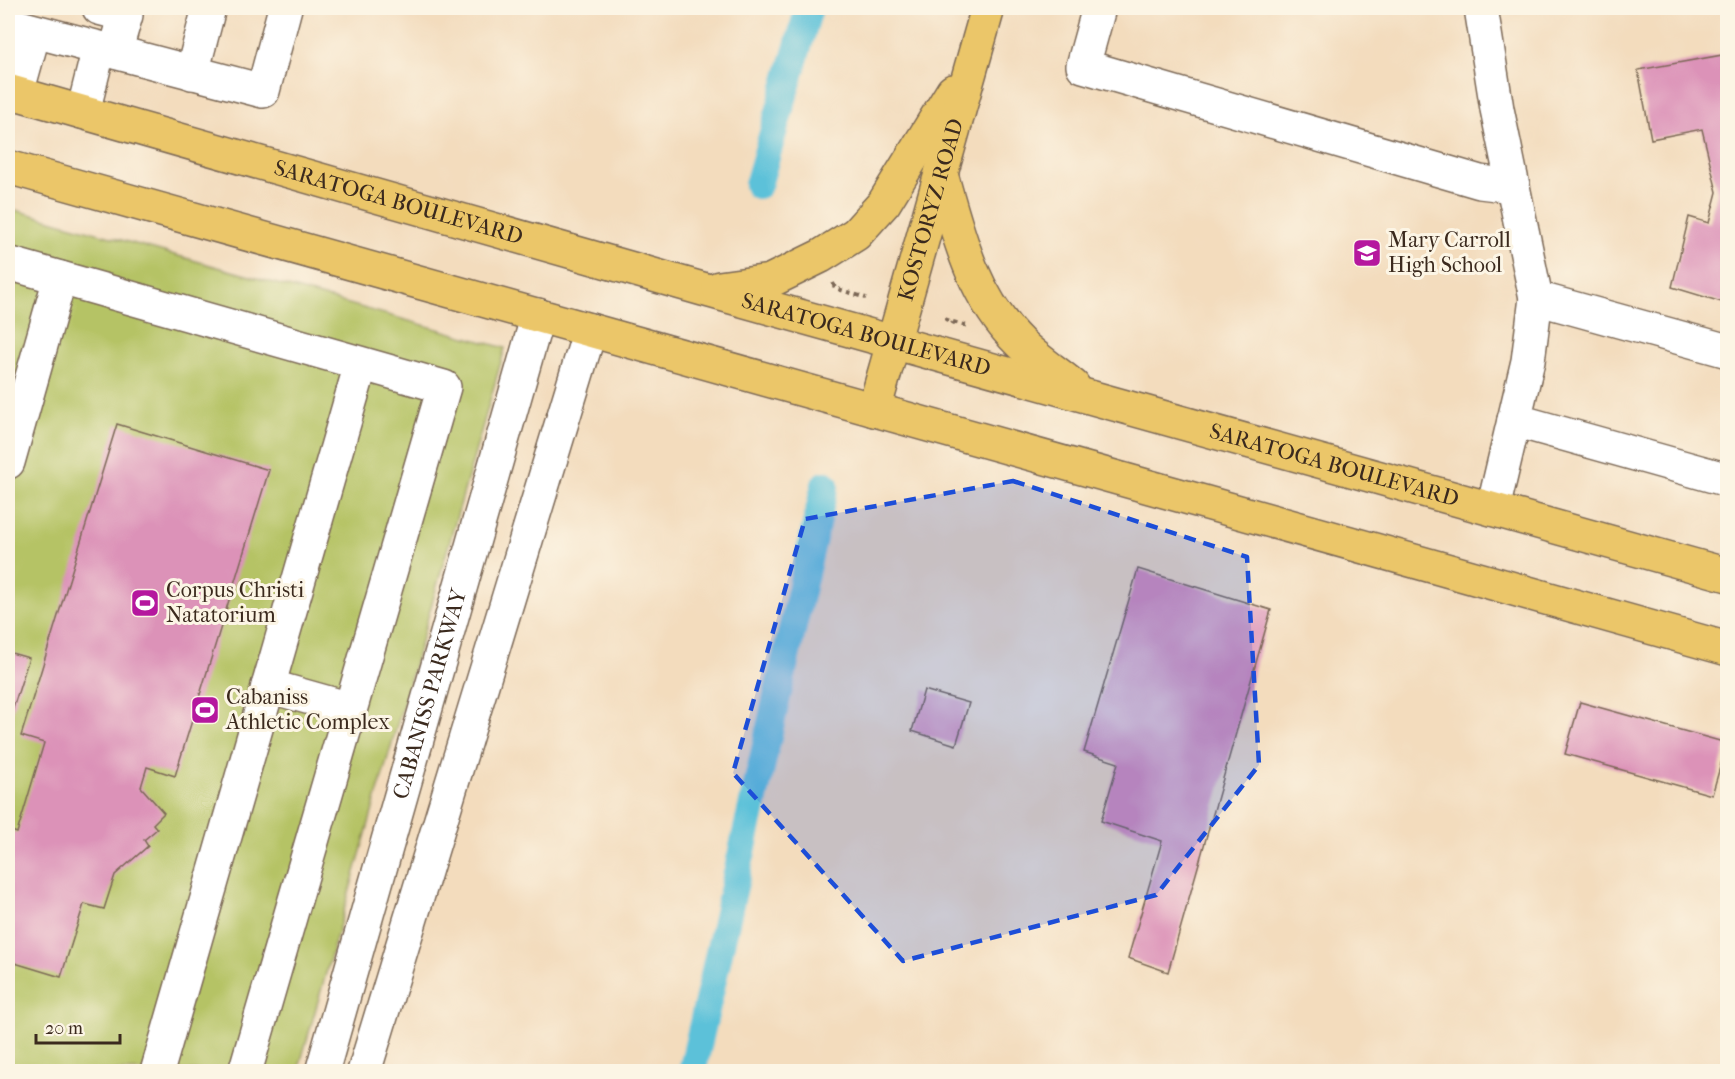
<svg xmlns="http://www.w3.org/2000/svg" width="1735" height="1079" font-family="'IM FELL French Canon',serif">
<rect width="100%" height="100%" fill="#fcf5e5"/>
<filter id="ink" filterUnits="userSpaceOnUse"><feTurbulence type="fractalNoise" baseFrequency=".0167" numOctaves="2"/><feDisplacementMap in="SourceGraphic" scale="12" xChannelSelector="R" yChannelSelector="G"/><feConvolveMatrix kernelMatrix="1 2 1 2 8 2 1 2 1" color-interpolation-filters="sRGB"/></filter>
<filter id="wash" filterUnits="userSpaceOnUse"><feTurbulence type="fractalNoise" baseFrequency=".008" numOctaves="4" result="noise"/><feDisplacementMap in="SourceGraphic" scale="24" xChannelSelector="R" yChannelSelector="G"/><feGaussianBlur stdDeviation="1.35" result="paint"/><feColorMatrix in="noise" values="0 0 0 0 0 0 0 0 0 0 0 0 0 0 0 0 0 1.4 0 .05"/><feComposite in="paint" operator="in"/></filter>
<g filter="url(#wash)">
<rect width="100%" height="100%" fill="#f3dcbd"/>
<path fill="#b5c365" stroke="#787642" stroke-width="1.5" d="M 8,208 L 505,348 L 298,1071 L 8,1071 Z"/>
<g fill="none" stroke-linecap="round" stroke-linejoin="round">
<path stroke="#5bc1d9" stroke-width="28" d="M 758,185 L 809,8
M 692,1072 L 825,485"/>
</g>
<g id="blocks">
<path fill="#dc92b8" d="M 1728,54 L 1728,304 L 1672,287 L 1689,217 L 1709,223 L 1717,192 L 1702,129 L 1651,139 L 1638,70 Z
M 117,424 L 269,470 L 175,776 L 147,767 L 141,787 L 164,813 L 153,824 L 157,829 L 144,840 L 148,846 L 115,875 L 104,909 L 84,904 L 61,977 L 8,961 L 8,836 L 9,830 L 17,833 L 44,743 L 21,736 Z
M 1138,569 L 1271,610 L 1168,972 L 1128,958 L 1162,841 L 1101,821 L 1118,763 L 1084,752 Z
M 8,652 L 29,658 L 8,724 Z
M 924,690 L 969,703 L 956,745 L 912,731 Z
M 1580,702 L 1727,743 L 1712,795 L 1565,754 Z"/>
</g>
</g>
<g filter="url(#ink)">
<use href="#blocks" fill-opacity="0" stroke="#7b6856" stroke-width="1.5"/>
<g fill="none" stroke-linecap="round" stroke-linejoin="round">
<g stroke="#7b6856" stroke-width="36">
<g id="minor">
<path d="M 99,8 L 126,15 L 115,52"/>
<path d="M 1099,8 L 1083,66 L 1480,182 L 1513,186"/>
<path d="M 1481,8 L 1497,109 L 1536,298 L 1728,351"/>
<path d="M 8,24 L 263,91 L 285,8"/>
<path d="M 192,73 L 209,8"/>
<path d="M 17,93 L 34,32"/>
<path d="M 83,112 L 99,48"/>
<path d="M 8,263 L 444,387 L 245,1072"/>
<path d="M 1514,420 L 1728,480"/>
<path d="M 8,462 L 60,278"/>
<path d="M 1493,509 L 1528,361 L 1536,298"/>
<path d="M 268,686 L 350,709"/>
<path d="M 157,1072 L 361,364"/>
<path id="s1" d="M 322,1072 L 538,315"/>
<path d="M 364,1072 L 590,330"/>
</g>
</g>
<g stroke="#7b6856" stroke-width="36">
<g id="major">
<path id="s2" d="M 8,91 L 706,290 L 1728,575"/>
<path d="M 8,167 L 1728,649"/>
<path d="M 941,174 C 958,235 973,297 1020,343 C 1036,359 1056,372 1073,386"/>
<path d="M 719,288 L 770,281 L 821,256 L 856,234 L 884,203 L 953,91"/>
<path id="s3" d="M 874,410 L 988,8"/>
</g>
</g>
<path stroke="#7b6856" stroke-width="4" stroke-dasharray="4.5 4.5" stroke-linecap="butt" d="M 833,283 L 835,288 L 866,298
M 945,319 L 953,322 L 952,324
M 953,322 L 967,326"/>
<use href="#minor" stroke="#fff" stroke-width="33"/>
<use href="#major" stroke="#ebc669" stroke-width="33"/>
</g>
</g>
<path fill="#1d4ed8" fill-opacity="0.2" stroke="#1d4ed8" stroke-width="4.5" stroke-dasharray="12 8" stroke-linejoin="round" d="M 1013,481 L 1247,557 L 1259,765 L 1156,895 L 903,961 L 733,773 L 805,519 Z"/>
<defs>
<g id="school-square" transform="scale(1.5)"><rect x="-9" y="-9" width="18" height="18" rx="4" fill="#b5179e" stroke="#fcf5e5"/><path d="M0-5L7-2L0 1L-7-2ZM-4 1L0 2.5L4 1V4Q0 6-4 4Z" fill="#fff"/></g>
<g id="stadium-square" transform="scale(1.5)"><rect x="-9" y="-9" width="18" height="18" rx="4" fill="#b5179e" stroke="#fcf5e5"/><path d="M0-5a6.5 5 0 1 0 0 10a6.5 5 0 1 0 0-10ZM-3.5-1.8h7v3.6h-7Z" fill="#fff"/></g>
</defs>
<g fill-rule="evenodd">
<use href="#school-square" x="1367" y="253"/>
<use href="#stadium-square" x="145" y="603"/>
<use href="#stadium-square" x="205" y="710"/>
</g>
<g text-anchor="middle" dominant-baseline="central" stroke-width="6" stroke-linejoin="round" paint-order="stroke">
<g font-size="22" fill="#3b2a1e" stroke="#fcf5e5">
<text stroke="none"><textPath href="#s2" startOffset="406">SARATOGA BOULEVARD</textPath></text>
<text stroke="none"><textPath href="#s3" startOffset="208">KOSTORYZ ROAD</textPath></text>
<text stroke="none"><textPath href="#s2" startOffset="892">SARATOGA BOULEVARD</textPath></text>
<text stroke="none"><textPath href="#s2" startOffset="1378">SARATOGA BOULEVARD</textPath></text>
<text stroke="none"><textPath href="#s1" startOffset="393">CABANISS PARKWAY</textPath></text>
</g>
<g font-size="22" fill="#3b2a1e" stroke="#fcf5e5" text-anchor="start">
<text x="1388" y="240">Mary Carroll<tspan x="1388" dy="25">High School</tspan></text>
<text x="166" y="590">Corpus Christi<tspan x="166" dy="25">Natatorium</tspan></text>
<text x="226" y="697">Cabaniss<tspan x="226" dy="25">Athletic Complex</tspan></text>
</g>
</g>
<rect width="1735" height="1079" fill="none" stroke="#fcf5e5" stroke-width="30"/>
<path d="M36 1034v9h84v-9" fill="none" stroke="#3b2a1e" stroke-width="3"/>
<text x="45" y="1034" font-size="18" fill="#3b2a1e" stroke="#fcf5e5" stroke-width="4.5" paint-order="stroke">20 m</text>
</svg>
